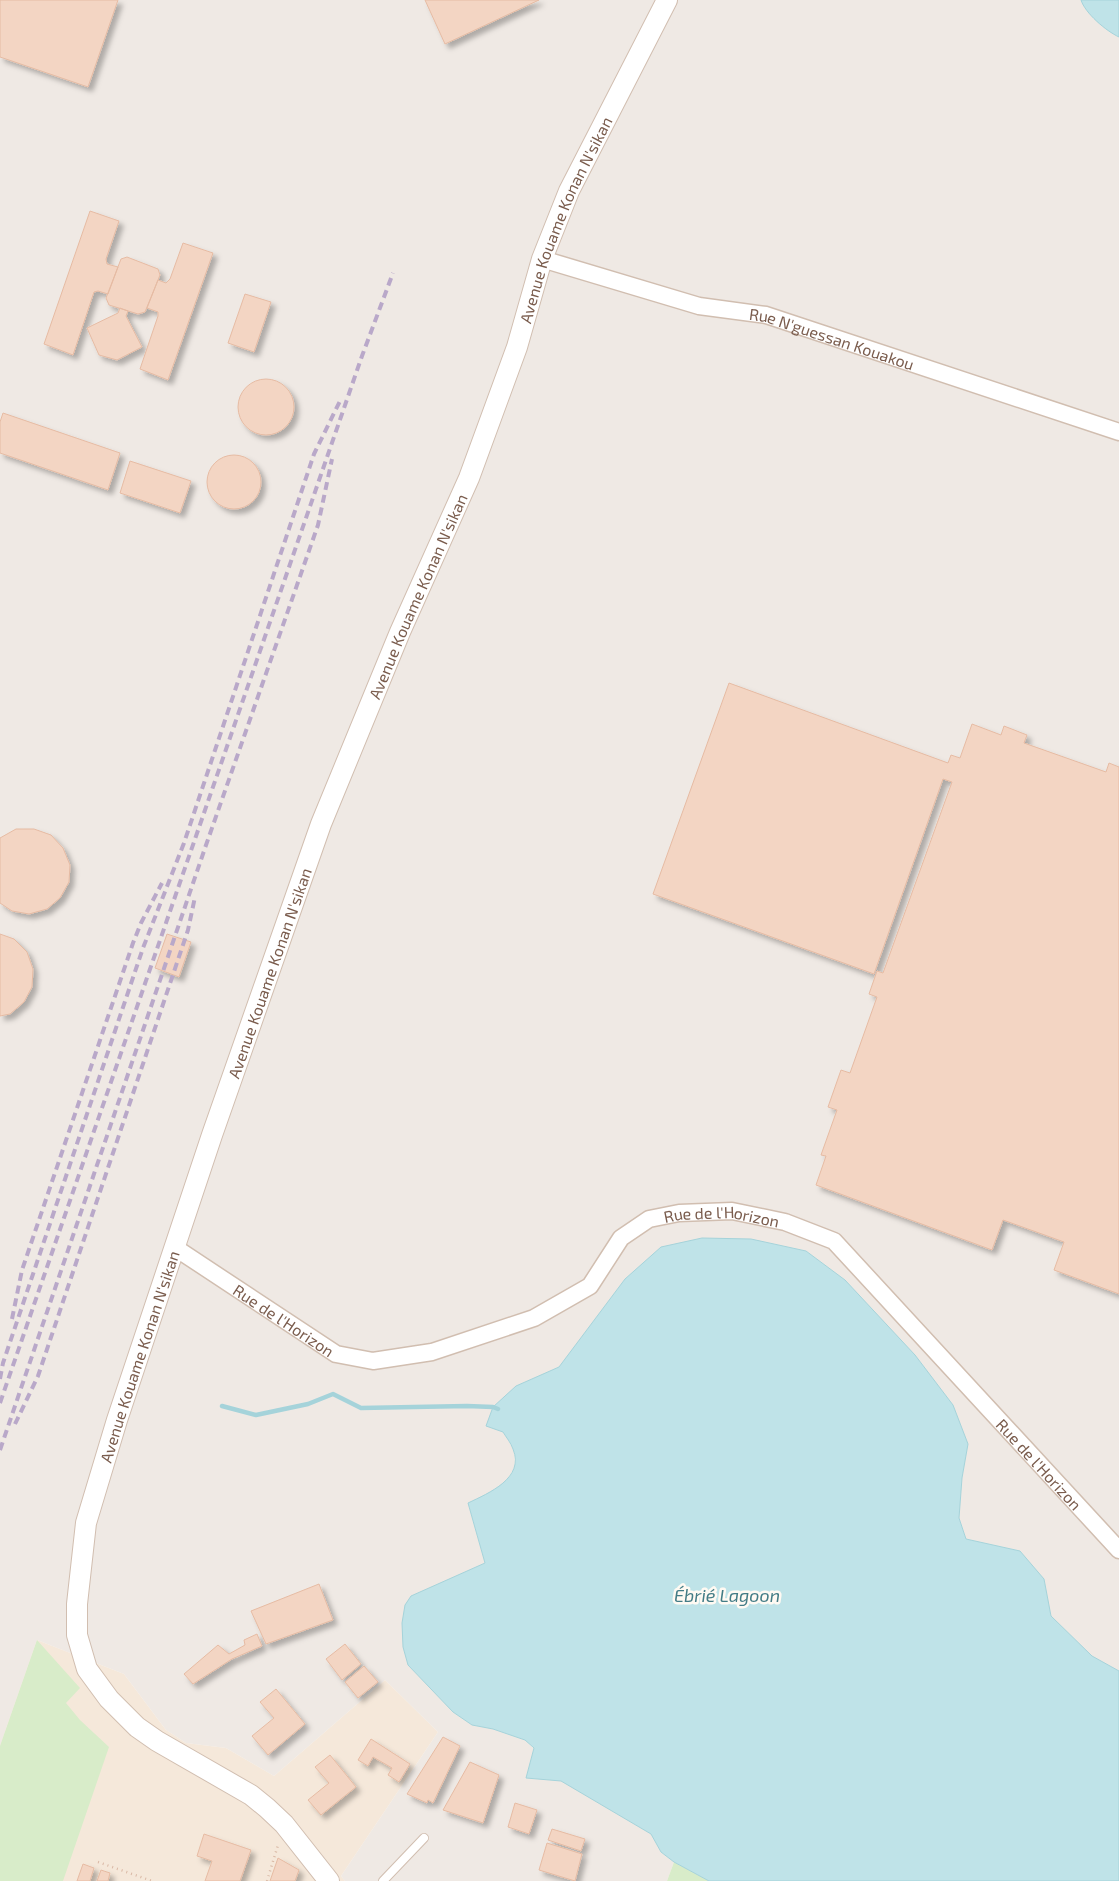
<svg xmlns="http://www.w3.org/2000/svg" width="1119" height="1881" font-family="'Exo 2',sans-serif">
<defs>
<filter id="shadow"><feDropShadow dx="4.5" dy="4.5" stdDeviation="2.5" flood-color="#0004"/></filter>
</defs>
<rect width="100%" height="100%" fill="#fdf6ec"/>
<path fill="#f5e8da" d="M 37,1640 L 124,1674 L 166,1730 L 186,1743 L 226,1748 L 274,1776 L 385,1680 L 438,1732 L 341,1876 L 345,1881 L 0,1881 L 0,1746 Z"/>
<path fill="#efe9e4" d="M 0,0 L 1119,0 L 1119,1671 L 1092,1656 L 1051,1616 L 1044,1579 L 1020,1551 L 966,1539 L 959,1518 L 962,1478 L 968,1444 L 953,1405 L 915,1355 L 845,1280 L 806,1251 L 625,1279 L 559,1367 L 516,1386 L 503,1432 L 514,1450 L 515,1467 L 505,1483 L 486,1495 L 468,1503 L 485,1563 L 460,1575 L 408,1665 L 453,1712 L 472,1725 L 493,1729 L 525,1740 L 534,1749 L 526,1778 L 561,1780 L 651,1834 L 661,1852 L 674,1862 L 667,1881 L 345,1881 L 341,1876 L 438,1732 L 385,1680 L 274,1776 L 226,1748 L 186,1743 L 166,1730 L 124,1674 L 37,1640 L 0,1746 Z"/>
<path fill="#d8ecc9" d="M 37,1640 L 80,1688 L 66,1703 L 80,1720 L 109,1747 L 63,1881 L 0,1881 L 0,1746 Z
M 674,1862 L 709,1881 L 667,1881 Z"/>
<path fill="#bfe3e8" stroke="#a5d3da" d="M 1081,0 L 1119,0 L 1119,37 C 1106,31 1085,13 1081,0 Z
M 702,1238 L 751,1239 L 806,1251 L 845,1280 L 915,1355 L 953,1405 L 968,1444 L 962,1478 L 959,1518 L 966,1539 L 1020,1551 L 1044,1579 L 1051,1616 L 1092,1656 L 1119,1671 L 1119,1881 L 709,1881 L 674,1862 L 661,1852 L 651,1834 L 561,1781 L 526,1778 L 534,1748 L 525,1740 L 493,1729 L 472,1725 L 453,1712 L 408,1665 L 403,1647 L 402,1623 L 405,1605 L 411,1596 L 485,1563 L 468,1503 C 489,1493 525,1478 513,1449 C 511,1443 506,1437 503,1432 L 486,1426 L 493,1407 L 516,1386 L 559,1367 L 625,1279 L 661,1247 Z"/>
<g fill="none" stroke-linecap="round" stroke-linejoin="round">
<path stroke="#a5d3da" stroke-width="4.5" d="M 222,1406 L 256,1415 L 308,1404 L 333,1394 L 361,1408 L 467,1406 L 493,1407 L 498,1409"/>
</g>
<path fill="#f3d5c3" stroke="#e6bba3" filter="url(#shadow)" d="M 0,0 L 118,0 L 88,87 L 0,57 Z
M 425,0 L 539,0 L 445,44 Z
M 90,211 L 119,221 L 106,259 L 107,264 L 118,267 L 108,294 L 98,291 L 94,292 L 73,355 L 44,344 Z
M 183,243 L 213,253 L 168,380 L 140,369 L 158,316 L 158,312 L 147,308 L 158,280 L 166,283 L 170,279 Z
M 127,257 L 158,269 L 160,275 L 145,312 L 138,314 L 109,305 L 106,298 L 121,259 Z
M 245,294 L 271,302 L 254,352 L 228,343 Z
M 120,308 L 128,311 L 126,316 L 142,347 L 117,360 L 99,355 L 87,328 L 118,313 Z
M238 407a28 28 0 1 1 56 0a28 28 0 1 1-56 0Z
M 3,413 L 120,453 L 108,490 L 0,453 L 0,422 Z
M207 482a27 27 0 1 1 54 0a27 27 0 1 1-54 0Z
M 130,461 L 191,481 L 180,513 L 120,493 Z
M 729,683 L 948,763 L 951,755 L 960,758 L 972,724 L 1001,735 L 1004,726 L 1027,735 L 1024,743 L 1106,772 L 1109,763 L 1119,767 L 1119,1294 L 1054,1270 L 1064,1242 L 1003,1220 L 992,1250 L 816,1185 L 826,1156 L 821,1155 L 837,1110 L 828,1107 L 841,1070 L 850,1073 L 877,997 L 869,994 L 877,971 L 883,973 L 952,782 L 943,779 L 874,974 L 653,894 Z
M 16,829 L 34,829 L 51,835 L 63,848 L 70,865 L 69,882 L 60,898 L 47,909 L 29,914 L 12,911 L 0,903 L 0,838 Z
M 0,934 L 14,939 L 27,952 L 33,969 L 32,987 L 24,1002 L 10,1014 L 0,1016 Z
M 167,934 L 191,942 L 179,977 L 155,968 Z
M 319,1584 L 333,1620 L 266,1644 L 251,1611 Z
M 257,1634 L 262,1646 L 232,1659 L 193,1684 L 184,1674 L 218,1645 L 229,1654 L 245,1645 L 244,1640 Z
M 345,1644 L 361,1664 L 342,1680 L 326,1659 Z
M 364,1666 L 378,1682 L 358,1698 L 345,1682 Z
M 276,1689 L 305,1724 L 268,1755 L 252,1736 L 274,1718 L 260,1702 Z
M 443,1737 L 460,1746 L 433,1803 L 428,1800 L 427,1803 L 407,1794 Z
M 371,1739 L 410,1764 L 399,1782 L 388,1775 L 392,1768 L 373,1757 L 368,1766 L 358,1760 Z
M 330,1755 L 356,1787 L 321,1815 L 308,1800 L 329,1783 L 315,1767 Z
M 470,1762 L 499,1775 L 483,1823 L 443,1810 Z
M 515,1803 L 537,1810 L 529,1834 L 508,1827 Z
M 552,1829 L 585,1839 L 581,1851 L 548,1840 Z
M 204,1834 L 251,1850 L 240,1881 L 205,1881 L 212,1861 L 197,1856 Z
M 547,1843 L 582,1854 L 575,1881 L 539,1870 Z
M 278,1858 L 299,1870 L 295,1881 L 270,1881 Z
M 83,1864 L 94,1868 L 90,1881 L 77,1881 Z
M 101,1870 L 110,1873 L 108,1881 L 97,1881 Z"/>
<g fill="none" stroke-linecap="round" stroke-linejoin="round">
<g stroke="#d1beb0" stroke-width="10">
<path id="service" d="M 383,1881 L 424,1838"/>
</g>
<g stroke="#d1beb0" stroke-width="19">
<g id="minor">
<path id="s1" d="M 542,259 L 699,306 L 766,315 L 1119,432"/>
<path id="s2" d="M 174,1247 L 336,1354 L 373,1361 L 432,1352 L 534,1318 L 590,1286 L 621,1238 L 649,1219 L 679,1213 L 732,1211 L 785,1222 L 834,1241 L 1119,1550"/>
</g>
</g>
<g stroke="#d1beb0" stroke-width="22">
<g id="tertiary">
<path id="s3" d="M 329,1881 L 284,1824 L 267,1808 L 251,1795 L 157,1741 L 137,1727 L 109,1699 L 87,1669 L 77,1635 L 77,1604 L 86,1523 L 117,1420 L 212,1135 L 321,824 L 400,632 L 469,478 L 517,347 L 542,259 L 569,191 L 667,0"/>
</g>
</g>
<path stroke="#d9b8a5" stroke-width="2.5" stroke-dasharray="1 4" stroke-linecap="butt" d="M 98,1862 L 152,1881
M 267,1881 L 278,1845"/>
<use href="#service" stroke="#fff" stroke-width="8"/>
<use href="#minor" stroke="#fff" stroke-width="16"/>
<use href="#tertiary" stroke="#fff" stroke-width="20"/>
<path stroke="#b9a8c9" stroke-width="4" stroke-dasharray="8 5" stroke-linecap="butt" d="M 12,1319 L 22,1270 L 133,943 L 141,923 L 162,883
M 0,1379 L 3,1363 L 143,948 L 184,843 L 314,454 L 340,401
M 0,1403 L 362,356 L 393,273
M 15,1424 L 38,1376 L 188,930 L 195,897
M 0,1450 L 205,848 L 318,525 L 332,459"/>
</g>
<g text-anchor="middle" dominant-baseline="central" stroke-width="5" stroke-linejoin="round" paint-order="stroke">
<g font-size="16" fill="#7a5c4d" stroke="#fffaf3">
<text stroke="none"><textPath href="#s3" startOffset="1864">Avenue Kouame Konan N'sikan</textPath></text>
<text stroke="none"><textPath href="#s1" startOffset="301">Rue N'guessan Kouakou</textPath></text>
<text stroke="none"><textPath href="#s3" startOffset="1459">Avenue Kouame Konan N'sikan</textPath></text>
<text stroke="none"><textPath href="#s3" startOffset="1054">Avenue Kouame Konan N'sikan</textPath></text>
<text stroke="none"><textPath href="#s2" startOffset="628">Rue de l'Horizon</textPath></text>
<text stroke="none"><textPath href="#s2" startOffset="132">Rue de l'Horizon</textPath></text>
<text stroke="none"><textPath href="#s3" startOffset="649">Avenue Kouame Konan N'sikan</textPath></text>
<text stroke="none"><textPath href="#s2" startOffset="1048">Rue de l'Horizon</textPath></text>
</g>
<g font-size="18" font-style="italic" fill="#437c86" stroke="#fffaf3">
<text x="727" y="1595">Ébrié Lagoon</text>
</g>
</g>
</svg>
